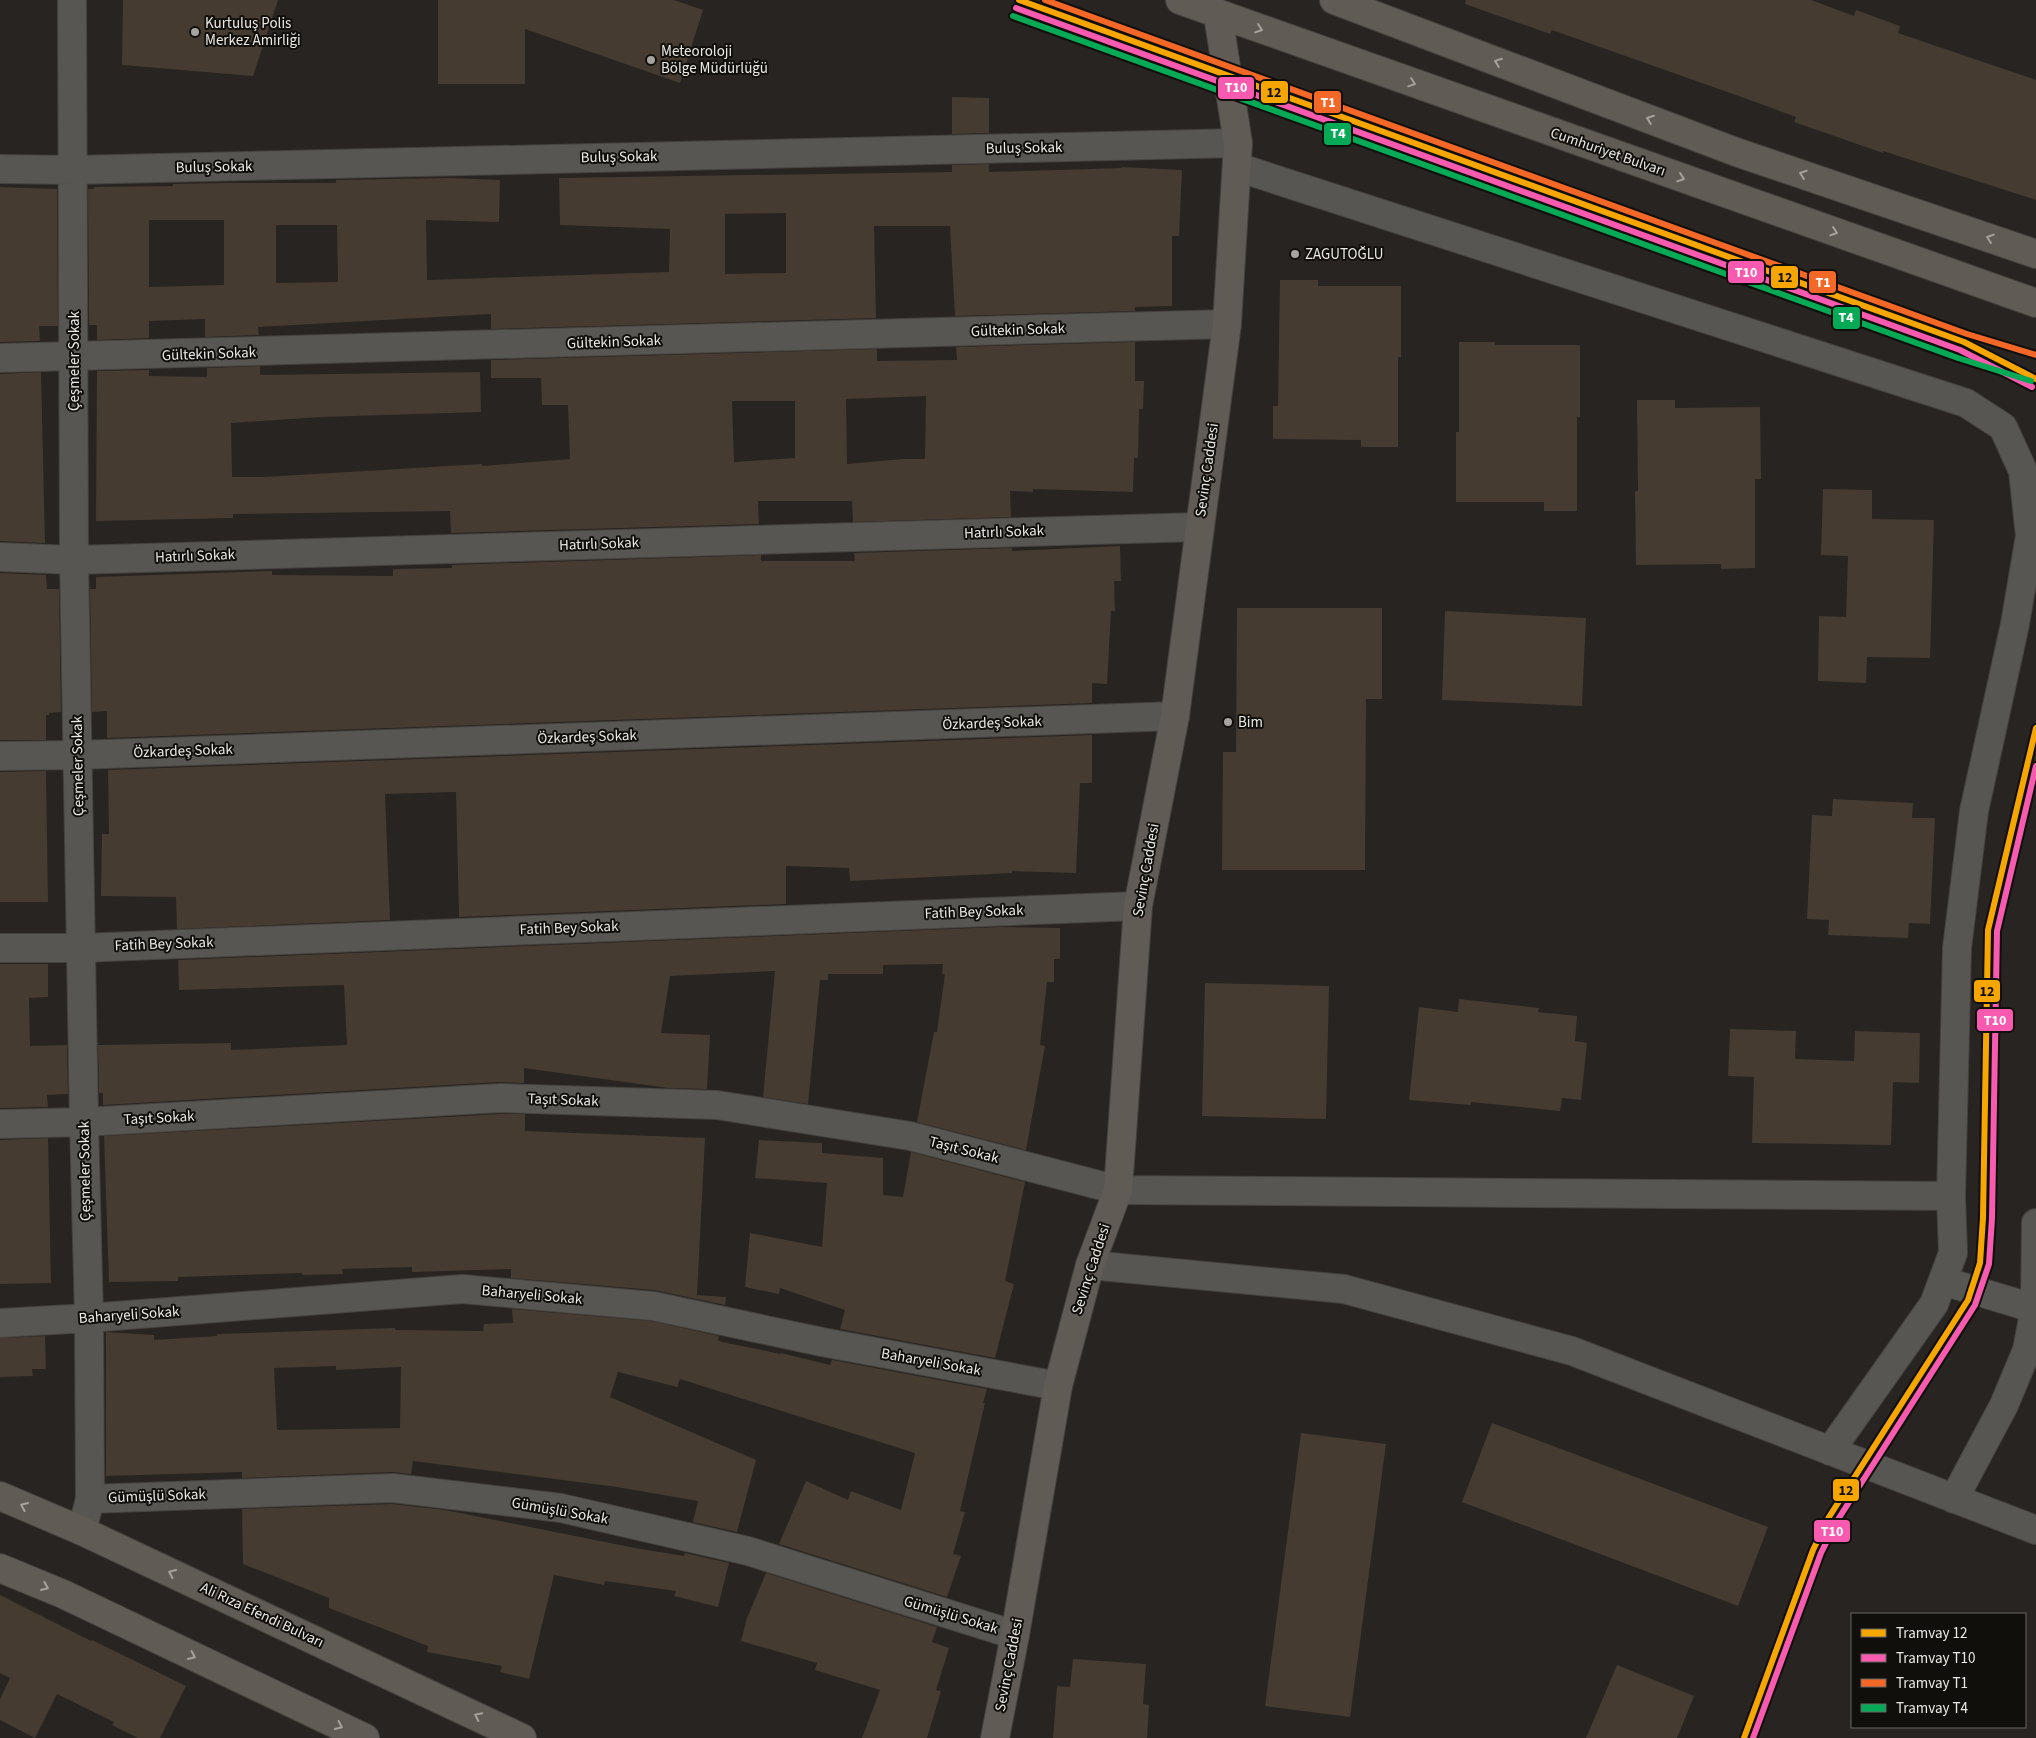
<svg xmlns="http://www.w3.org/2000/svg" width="2036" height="1738" font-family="'Source Sans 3',sans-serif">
<rect width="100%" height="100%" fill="#272421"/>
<path fill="#453b30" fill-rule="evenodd" d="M 123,0 L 278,0 L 253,76 L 122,65 Z
M 438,0 L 674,0 L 703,10 L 680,83 L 525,29 L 525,84 L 438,84 Z
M 1466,0 L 1811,0 L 1854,16 L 1856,10 L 1900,26 L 1898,33 L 2036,80 L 2036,200 L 1883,151 L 1883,153 L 1794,122 L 1796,117 L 1747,99 L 1552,30 L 1550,34 L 1465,4 Z
M 952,97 L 989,98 L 989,133 L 952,134 Z
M 989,164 L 989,172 L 1122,168 L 1122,167 L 1182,170 L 1179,236 L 1172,236 L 1172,306 L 1135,307 L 1135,311 L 955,316 L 950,226 L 874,226 L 876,318 L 491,329 L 491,314 L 258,327 L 259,335 L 205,337 L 205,319 L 149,321 L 149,338 L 97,340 L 97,325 L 89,325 L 88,189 L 94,189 L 94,187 L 173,186 L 173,184 L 224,183 L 336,183 L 336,180 L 450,178 L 500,180 L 499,222 L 426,220 L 427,280 L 669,272 L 670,229 L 560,225 L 559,178 L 952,172 L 952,165 ZM 786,213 L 786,273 L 725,274 L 725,214 ZM 149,220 L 224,220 L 224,285 L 149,287 ZM 276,225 L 337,225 L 338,282 L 276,283 Z
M 0,187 L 57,189 L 58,326 L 39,326 L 40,341 L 0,342 Z
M 1280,280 L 1318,280 L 1318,286 L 1401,286 L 1401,357 L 1398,357 L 1398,447 L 1361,447 L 1361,440 L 1273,439 L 1273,406 L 1278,406 Z
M 1135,342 L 1135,381 L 1144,381 L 1143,409 L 1139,409 L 1138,458 L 1134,458 L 1133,492 L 1033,489 L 1033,492 L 1010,491 L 1011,517 L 853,522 L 852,501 L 758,501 L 759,524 L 451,533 L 450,511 L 233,514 L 233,518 L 96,521 L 97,371 L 149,370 L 149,376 L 207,377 L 207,368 L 260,366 L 260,375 L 480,372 L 481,412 L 321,417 L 231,423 L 232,477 L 264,477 L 482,464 L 482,466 L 570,459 L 568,405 L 542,405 L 541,378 L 491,378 L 491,360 L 877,349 L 877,361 L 957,360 L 956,347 ZM 926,396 L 925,459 L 903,459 L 847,464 L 846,399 ZM 732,401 L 795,401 L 795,458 L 734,462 Z
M 1459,342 L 1495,342 L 1495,345 L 1580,345 L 1580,417 L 1577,417 L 1577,511 L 1544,511 L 1544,502 L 1456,502 L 1456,432 L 1459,432 Z
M 41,372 L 45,543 L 0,541 L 0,374 Z
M 1637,400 L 1675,400 L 1675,408 L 1760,407 L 1761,479 L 1755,479 L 1755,568 L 1721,569 L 1721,564 L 1636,565 L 1635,491 L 1638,491 Z
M 1823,489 L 1872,490 L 1872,519 L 1934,520 L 1930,658 L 1867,657 L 1866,683 L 1818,681 L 1819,616 L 1846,617 L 1848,556 L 1821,555 Z
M 1120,546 L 1121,581 L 1114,581 L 1115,611 L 1111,611 L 1107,684 L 1092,683 L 1092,703 L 107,738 L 107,711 L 92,712 L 90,589 L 96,589 L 96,577 L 272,571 L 272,575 L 393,576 L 393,569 L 452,568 L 452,565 L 761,555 L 761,561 L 855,561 L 854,553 L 1012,548 L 1012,551 Z
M 0,573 L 46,575 L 47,589 L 59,589 L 61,712 L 49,713 L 49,715 L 46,715 L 46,740 L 0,740 Z
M 1237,608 L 1382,608 L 1382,699 L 1366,699 L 1365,870 L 1222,870 L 1223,752 L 1236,752 Z
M 1445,611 L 1586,618 L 1582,706 L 1442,700 Z
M 1092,735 L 1092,783 L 1080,783 L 1076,873 L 1012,871 L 1012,873 L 850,881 L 849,868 L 786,866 L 786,904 L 459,917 L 456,792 L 385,794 L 390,920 L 177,929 L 176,897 L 101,896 L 102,834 L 109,834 L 108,770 Z
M 46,771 L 48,902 L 0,902 L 0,772 Z
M 1833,799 L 1913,803 L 1912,818 L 1935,818 L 1930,924 L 1909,923 L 1908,938 L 1828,935 L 1829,920 L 1807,919 L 1812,815 L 1832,816 Z
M 1000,927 L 1060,928 L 1060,959 L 1054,959 L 1054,982 L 1047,982 L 1040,1045 L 1045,1046 L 1026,1150 L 917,1122 L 934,1032 L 937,1032 L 945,974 L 942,974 L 943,964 L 883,965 L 883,974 L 828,974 L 828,980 L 820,980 L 808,1104 L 763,1097 L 775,971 L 670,976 L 661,1033 L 710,1035 L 707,1089 L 668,1088 L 524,1068 L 524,1083 L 499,1082 L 103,1105 L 103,1093 L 99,1093 L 98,1045 L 231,1043 L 231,1050 L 347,1045 L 344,985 L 179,990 L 178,960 Z
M 0,964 L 48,964 L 48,997 L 29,998 L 30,1046 L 67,1045 L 68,1094 L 47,1095 L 48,1107 L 0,1108 Z
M 1205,983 L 1329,986 L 1326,1119 L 1202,1116 Z
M 1459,999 L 1539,1008 L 1538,1012 L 1577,1016 L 1575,1041 L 1587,1043 L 1581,1100 L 1562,1098 L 1560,1111 L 1471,1102 L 1471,1105 L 1409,1100 L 1419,1007 L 1458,1012 Z
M 1730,1029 L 1796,1031 L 1795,1059 L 1854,1061 L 1855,1031 L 1920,1033 L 1919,1083 L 1893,1082 L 1891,1145 L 1752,1143 L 1754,1077 L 1728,1076 Z
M 500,1114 L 525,1114 L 525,1131 L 705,1138 L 697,1295 L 726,1297 L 725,1305 L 654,1290 L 511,1278 L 511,1269 L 412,1272 L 412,1267 L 342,1269 L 343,1274 L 302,1275 L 302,1273 L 178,1277 L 178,1281 L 109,1282 L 104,1136 Z
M 48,1138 L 51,1283 L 0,1284 L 0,1140 Z
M 759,1140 L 822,1143 L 822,1153 L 883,1158 L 883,1195 L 903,1197 L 911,1152 L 1025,1182 L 1005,1281 L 1014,1284 L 995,1358 L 840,1329 L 845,1310 L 780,1288 L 779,1294 L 745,1287 L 750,1233 L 822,1247 L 827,1183 L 755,1178 Z
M 512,1309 L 651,1321 L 719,1336 L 718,1340 L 722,1342 L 781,1354 L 781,1353 L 830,1365 L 832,1360 L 987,1389 L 983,1403 L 985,1403 L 960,1511 L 965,1512 L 953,1554 L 961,1556 L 947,1597 L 779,1544 L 806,1481 L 848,1500 L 851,1491 L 901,1510 L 915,1453 L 680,1379 L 677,1387 L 618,1372 L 610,1397 L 756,1460 L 737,1532 L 693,1522 L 698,1501 L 617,1487 L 413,1461 L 411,1474 L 392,1472 L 242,1478 L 242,1472 L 106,1476 L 106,1332 L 154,1335 L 154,1340 L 217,1336 L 217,1334 L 395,1328 L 395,1330 L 483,1331 L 484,1324 L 513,1323 ZM 336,1366 L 336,1370 L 401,1367 L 400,1428 L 277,1430 L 274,1368 Z
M 45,1336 L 46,1369 L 32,1369 L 33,1376 L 0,1377 L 0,1338 Z
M 1492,1423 L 1768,1527 L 1738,1606 L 1462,1502 Z
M 1301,1433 L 1386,1444 L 1350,1717 L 1265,1706 Z
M 392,1504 L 445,1510 L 635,1548 L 684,1556 L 685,1553 L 729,1563 L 718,1607 L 674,1596 L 676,1591 L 605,1581 L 604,1585 L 554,1575 L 529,1679 L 500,1672 L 502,1666 L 427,1652 L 428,1646 L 329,1608 L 329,1598 L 243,1564 L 242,1509 Z
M 766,1573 L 937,1627 L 932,1642 L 949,1648 L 936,1690 L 941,1691 L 927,1738 L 862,1738 L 880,1690 L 815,1670 L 817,1663 L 741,1641 L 747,1618 Z
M 0,1595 L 91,1641 L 92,1640 L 186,1686 L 160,1738 L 138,1738 L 112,1725 L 114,1722 L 57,1694 L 35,1738 L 0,1720 L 0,1699 L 10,1678 L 0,1673 Z
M 1073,1659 L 1146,1664 L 1143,1704 L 1149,1705 L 1147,1738 L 1053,1738 L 1057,1686 L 1070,1687 Z
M 1617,1665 L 1694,1696 L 1677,1738 L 1586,1738 Z"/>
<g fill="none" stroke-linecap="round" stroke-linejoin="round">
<g stroke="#44413e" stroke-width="30">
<path id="minor" d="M 72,0 L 74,560 L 84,1122 L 89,1318 L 90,1499 L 82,1531
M 1237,167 L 1966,403 L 2003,427 L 2023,471 L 2030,536 L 2015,624 L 1974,811 L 1957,948 L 1951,1196 L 1953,1253 L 1934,1304 L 1830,1451
M 0,169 L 73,170 L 1238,143
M 0,358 L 1227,324
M 0,557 L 74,560 L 1199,527
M 0,756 L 77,755 L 1175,716
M 0,948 L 82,948 L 1138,906
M 0,1124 L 84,1122 L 500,1098 L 717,1105 L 910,1136 L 1118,1190 L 1951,1196
M 1090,1265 L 1344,1289 L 1572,1351 L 2036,1530
M 1943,1281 L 2036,1309
M 0,1323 L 89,1318 L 462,1289 L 653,1306 L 822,1342 L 1058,1386
M 90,1499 L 393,1488 L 561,1508 L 748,1551 L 1015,1635
M 1954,1499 L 2004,1405 L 2027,1350 L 2035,1308 L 2036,1223"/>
</g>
<g stroke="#44413e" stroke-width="30">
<path id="major" d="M 1180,0 L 2036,303
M 1334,0 L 1736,152 L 2036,254
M 0,1496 L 82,1531 L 522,1738
M 0,1568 L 63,1594 L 365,1738
M 995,1738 L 1015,1635 L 1058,1386 L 1090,1265 L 1118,1190 L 1138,906 L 1175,716 L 1227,324 L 1238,143 L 1218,15 L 1204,0"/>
</g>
<use href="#minor" stroke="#585653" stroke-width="28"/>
<use href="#major" stroke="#605b54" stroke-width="28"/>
<g stroke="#110f0b" stroke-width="10">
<path id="tram-1" d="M 1019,0 L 1964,342 L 2036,379
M 1744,1738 L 1813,1550 L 1829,1517 L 1968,1300 L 1980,1263 L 1983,1218 L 1988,930 L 2036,728"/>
</g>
<g stroke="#110f0b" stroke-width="10">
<path id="tram-2" d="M 1016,8 L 1960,350 L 2032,387
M 1753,1738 L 1821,1553 L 1837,1521 L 1975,1305 L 1989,1264 L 1992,1218 L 1997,931 L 2036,766"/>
</g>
<g stroke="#110f0b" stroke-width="10">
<path id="tram-3" d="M 1045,0 L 1967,334 L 2036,355"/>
</g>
<g stroke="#110f0b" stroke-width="10">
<path id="tram-4" d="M 1013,16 L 1958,358 L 2031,381"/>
</g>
<use href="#tram-1" stroke="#f7a600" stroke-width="6"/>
<use href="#tram-2" stroke="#f75aaf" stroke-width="6"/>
<use href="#tram-3" stroke="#f36827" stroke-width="6"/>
<use href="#tram-4" stroke="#06aa56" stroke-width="6"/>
</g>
<defs><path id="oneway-chevron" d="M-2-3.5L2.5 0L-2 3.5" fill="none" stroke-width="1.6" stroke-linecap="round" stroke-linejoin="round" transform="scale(1.25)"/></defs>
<g stroke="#a6a29c">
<use href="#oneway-chevron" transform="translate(1259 29) rotate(19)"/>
<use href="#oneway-chevron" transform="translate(1498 62) rotate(-159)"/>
<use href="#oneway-chevron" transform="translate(1412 83) rotate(19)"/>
<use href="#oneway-chevron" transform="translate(1650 119) rotate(-159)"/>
<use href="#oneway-chevron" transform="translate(1803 174) rotate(-161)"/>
<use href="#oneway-chevron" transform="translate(1681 178) rotate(19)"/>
<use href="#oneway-chevron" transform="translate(1834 232) rotate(19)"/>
<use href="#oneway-chevron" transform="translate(1990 238) rotate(-161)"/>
<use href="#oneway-chevron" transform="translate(24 1506) rotate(-157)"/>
<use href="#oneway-chevron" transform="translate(172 1573) rotate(-155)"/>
<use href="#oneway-chevron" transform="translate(45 1587) rotate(23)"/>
<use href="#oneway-chevron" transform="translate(192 1656) rotate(25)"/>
<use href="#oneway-chevron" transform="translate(478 1716) rotate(-154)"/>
<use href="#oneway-chevron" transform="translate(339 1726) rotate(25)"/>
</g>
<g fill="#a7a4a0" stroke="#110f0b" stroke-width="2">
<circle cx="195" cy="32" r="5"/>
<circle cx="651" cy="60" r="5"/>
<circle cx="1295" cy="254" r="5"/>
<circle cx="1228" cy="722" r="5"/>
</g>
<g text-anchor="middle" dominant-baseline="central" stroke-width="4" stroke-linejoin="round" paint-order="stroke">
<g font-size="15" fill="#ece9e4" stroke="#110f0b" text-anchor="start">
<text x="205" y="23">Kurtuluş Polis<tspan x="205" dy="17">Merkez Amirliği</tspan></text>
<text x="661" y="51">Meteoroloji<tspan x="661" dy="17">Bölge Müdürlüğü</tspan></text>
<text x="1305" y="254">ZAGUTOĞLU</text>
<text x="1238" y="722">Bim</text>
</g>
<g font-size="15" fill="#ece9e4" stroke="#110f0b">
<text transform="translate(1024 148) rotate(-1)">Buluş Sokak</text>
<text transform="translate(1608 152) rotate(19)">Cumhuriyet Bulvarı</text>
<text transform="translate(619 157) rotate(-1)">Buluş Sokak</text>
<text transform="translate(214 167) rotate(-1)">Buluş Sokak</text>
<text transform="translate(1018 330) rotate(-2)">Gültekin Sokak</text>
<text transform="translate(614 342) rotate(-2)">Gültekin Sokak</text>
<text transform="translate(209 354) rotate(-2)">Gültekin Sokak</text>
<text transform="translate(74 361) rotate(-90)">Çeşmeler Sokak</text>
<text transform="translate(1207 470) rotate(-82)">Sevinç Caddesi</text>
<text transform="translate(1004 532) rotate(-2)">Hatırlı Sokak</text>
<text transform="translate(599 544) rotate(-2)">Hatırlı Sokak</text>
<text transform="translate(195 556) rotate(-2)">Hatırlı Sokak</text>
<text transform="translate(992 723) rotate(-2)">Özkardeş Sokak</text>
<text transform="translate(587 737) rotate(-2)">Özkardeş Sokak</text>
<text transform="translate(183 751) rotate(-2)">Özkardeş Sokak</text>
<text transform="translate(78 766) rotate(-91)">Çeşmeler Sokak</text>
<text transform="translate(1146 870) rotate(-80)">Sevinç Caddesi</text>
<text transform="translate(974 912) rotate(-2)">Fatih Bey Sokak</text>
<text transform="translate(569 928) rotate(-2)">Fatih Bey Sokak</text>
<text transform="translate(164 944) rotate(-2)">Fatih Bey Sokak</text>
<text transform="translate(563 1100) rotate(2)">Taşıt Sokak</text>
<text transform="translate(159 1118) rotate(-3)">Taşıt Sokak</text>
<text transform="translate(964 1150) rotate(14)">Taşıt Sokak</text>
<text transform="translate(85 1171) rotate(-91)">Çeşmeler Sokak</text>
<text transform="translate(1091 1269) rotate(-72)">Sevinç Caddesi</text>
<text transform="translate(532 1295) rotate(5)">Baharyeli Sokak</text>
<text transform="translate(129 1315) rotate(-4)">Baharyeli Sokak</text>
<text transform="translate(931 1362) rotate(10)">Baharyeli Sokak</text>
<text transform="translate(157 1496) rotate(-2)">Gümüşlü Sokak</text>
<text transform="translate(560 1511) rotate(10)">Gümüşlü Sokak</text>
<text transform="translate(262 1615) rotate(25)">Ali Rıza Efendi Bulvarı</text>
<text transform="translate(951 1615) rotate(17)">Gümüşlü Sokak</text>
<text transform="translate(1009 1665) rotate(-79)">Sevinç Caddesi</text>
</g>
</g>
<g stroke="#110f0b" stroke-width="2">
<rect x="1217" y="76" width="38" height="24" rx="5" fill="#f75aaf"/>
<rect x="1260" y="80" width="29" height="24" rx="5" fill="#f7a600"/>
<rect x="1313" y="90" width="29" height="24" rx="5" fill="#f36827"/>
<rect x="1323" y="122" width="29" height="24" rx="5" fill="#06aa56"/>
<rect x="1727" y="260" width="38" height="24" rx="5" fill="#f75aaf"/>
<rect x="1770" y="265" width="29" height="24" rx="5" fill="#f7a600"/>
<rect x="1808" y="270" width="29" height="24" rx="5" fill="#f36827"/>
<rect x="1832" y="306" width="29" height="24" rx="5" fill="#06aa56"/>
<rect x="1973" y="979" width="28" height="24" rx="5" fill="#f7a600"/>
<rect x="1976" y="1008" width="38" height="24" rx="5" fill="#f75aaf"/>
<rect x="1832" y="1478" width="28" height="24" rx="5" fill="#f7a600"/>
<rect x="1813" y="1519" width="38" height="24" rx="5" fill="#f75aaf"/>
</g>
<g font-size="14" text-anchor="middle" font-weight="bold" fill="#fff">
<text x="1236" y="92">T10</text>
<text x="1328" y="107">T1</text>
<text x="1338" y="138">T4</text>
<text x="1746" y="277">T10</text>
<text x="1823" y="287">T1</text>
<text x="1846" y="322">T4</text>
<text x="1995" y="1025">T10</text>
<text x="1832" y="1536">T10</text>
</g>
<g font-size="14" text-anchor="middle" font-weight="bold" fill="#111">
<text x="1274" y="97">12</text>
<text x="1785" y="282">12</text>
<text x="1987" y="996">12</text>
<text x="1846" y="1495">12</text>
</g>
<rect x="1851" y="1613" width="175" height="115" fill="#110f0b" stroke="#696662"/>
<rect x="1861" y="1629" width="25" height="8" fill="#f7a600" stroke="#696662"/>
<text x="1896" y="1638" font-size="15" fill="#ece9e4">Tramvay 12</text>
<rect x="1861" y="1654" width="25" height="8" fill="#f75aaf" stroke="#696662"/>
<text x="1896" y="1663" font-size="15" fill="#ece9e4">Tramvay T10</text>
<rect x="1861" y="1679" width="25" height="8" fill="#f36827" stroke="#696662"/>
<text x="1896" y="1688" font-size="15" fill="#ece9e4">Tramvay T1</text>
<rect x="1861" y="1704" width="25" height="8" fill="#06aa56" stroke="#696662"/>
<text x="1896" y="1713" font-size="15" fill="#ece9e4">Tramvay T4</text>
</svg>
